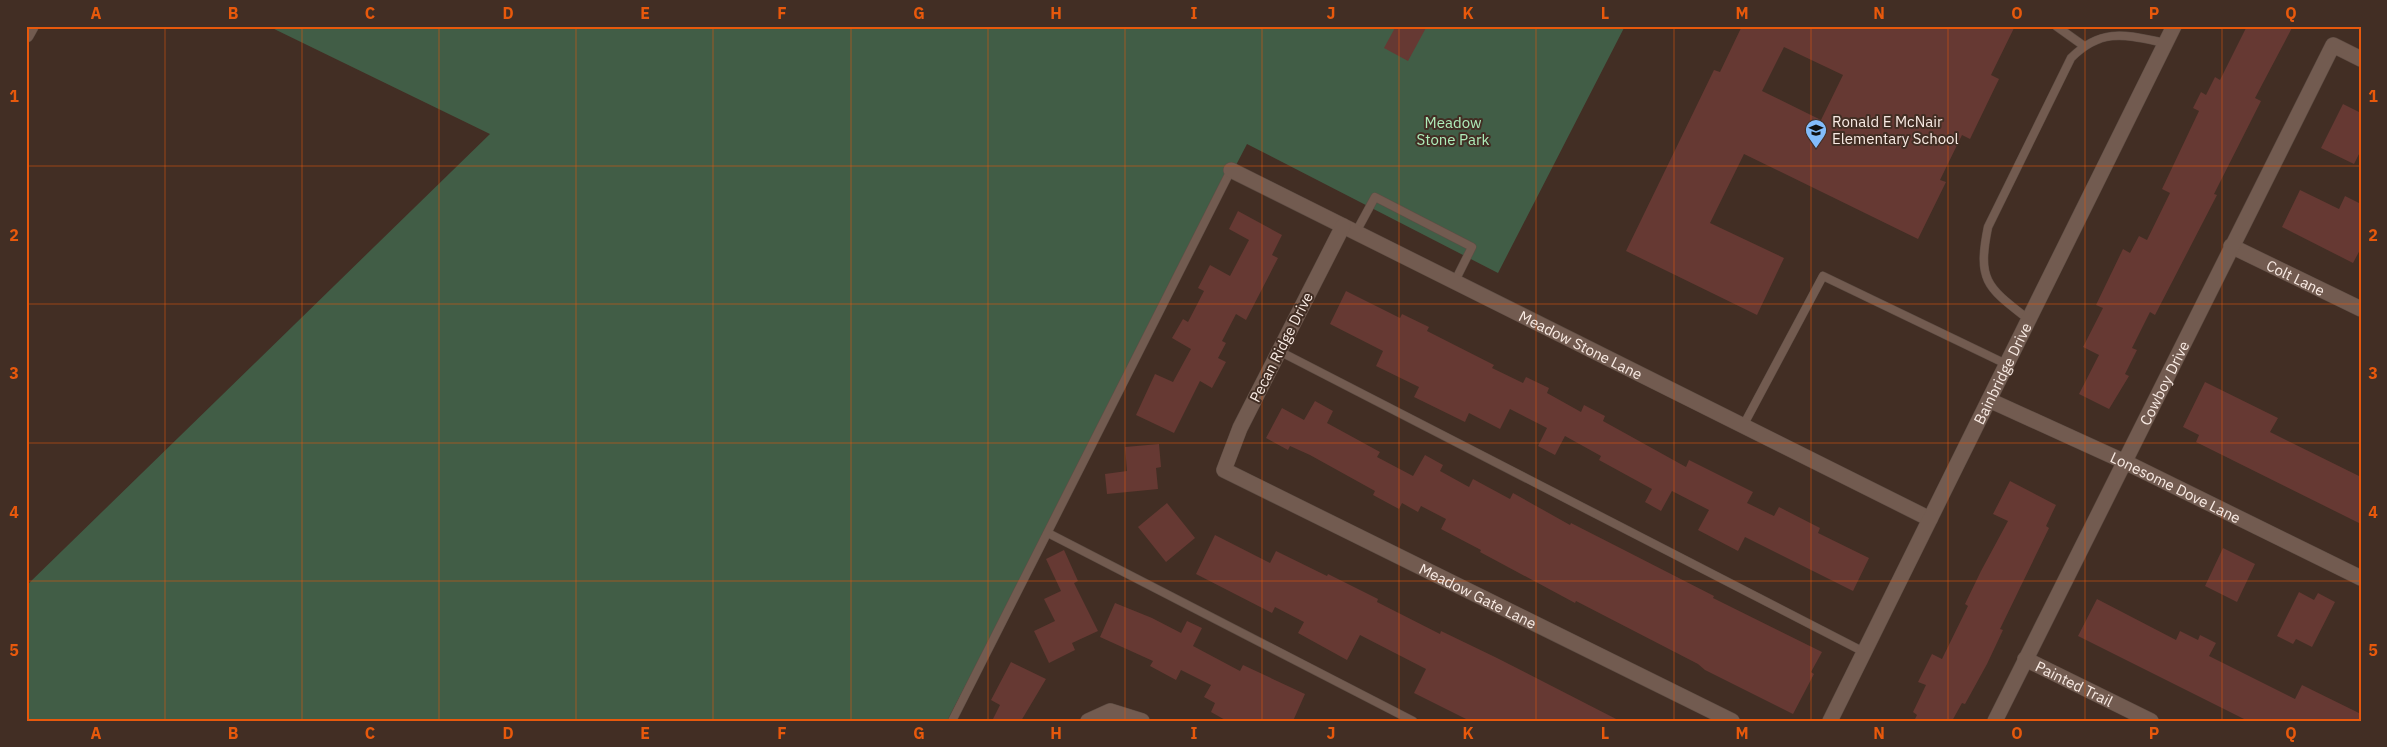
<svg xmlns="http://www.w3.org/2000/svg" width="2387" height="747" font-family="'IBM Plex Sans',sans-serif">
<rect width="100%" height="100%" fill="#422e24"/>
<path fill="#415d46" d="M 268,26 L 1625,26 L 1498,273 L 1247,144 L 947,721 L 26,721 L 26,586 L 490,134 Z"/>
<path fill="#663933" fill-rule="evenodd" d="M 1396,26 L 1427,26 L 1408,61 L 1384,48 Z
M 1742,26 L 2015,26 L 1991,75 L 1999,79 L 1970,139 L 1962,135 L 1940,180 L 1946,182 L 1918,239 L 1744,154 L 1710,223 L 1784,258 L 1757,315 L 1626,251 L 1714,70 L 1720,72 ZM 1784,47 L 1843,75 L 1821,120 L 1762,91 Z
M 2247,26 L 2293,26 L 2255,98 L 2261,101 L 2214,194 L 2217,195 L 2155,315 L 2150,312 L 2132,348 L 2137,350 L 2125,374 L 2129,376 L 2109,409 L 2079,394 L 2099,355 L 2083,347 L 2103,308 L 2096,305 L 2123,249 L 2130,253 L 2139,236 L 2147,240 L 2170,193 L 2162,189 L 2199,111 L 2193,108 L 2201,92 L 2206,95 L 2215,77 L 2220,80 Z
M 2343,104 L 2361,113 L 2361,150 L 2354,164 L 2321,148 Z
M 2300,190 L 2339,209 L 2345,196 L 2361,204 L 2361,248 L 2353,263 L 2282,227 Z
M 1238,211 L 1282,235 L 1272,255 L 1278,258 L 1246,320 L 1236,314 L 1222,341 L 1226,343 L 1218,358 L 1226,362 L 1212,388 L 1200,381 L 1174,433 L 1136,415 L 1155,374 L 1173,382 L 1191,349 L 1172,338 L 1183,319 L 1188,322 L 1204,291 L 1198,288 L 1210,265 L 1230,276 L 1249,240 L 1229,229 Z
M 1346,291 L 1400,318 L 1402,314 L 1429,327 L 1427,331 L 1494,365 L 1492,368 L 1523,383 L 1526,377 L 1549,388 L 1547,393 L 1581,412 L 1584,405 L 1605,416 L 1603,421 L 1686,467 L 1689,460 L 1753,492 L 1747,503 L 1774,516 L 1779,507 L 1820,528 L 1818,533 L 1869,558 L 1853,591 L 1745,537 L 1738,551 L 1698,530 L 1709,510 L 1672,491 L 1661,511 L 1645,502 L 1652,489 L 1599,460 L 1601,456 L 1565,436 L 1555,455 L 1538,446 L 1547,428 L 1510,409 L 1500,429 L 1469,413 L 1465,422 L 1414,397 L 1419,387 L 1376,366 L 1383,351 L 1330,324 Z
M 2205,382 L 2278,418 L 2270,432 L 2361,477 L 2361,524 L 2196,442 L 2199,435 L 2183,427 Z
M 1315,401 L 1333,411 L 1327,423 L 1380,452 L 1377,457 L 1413,476 L 1425,455 L 1443,465 L 1440,471 L 1469,487 L 1473,479 L 1510,499 L 1513,493 L 1570,525 L 1571,523 L 1626,551 L 1714,596 L 1713,598 L 1822,652 L 1811,672 L 1814,674 L 1793,714 L 1705,670 L 1698,664 L 1576,601 L 1575,603 L 1480,552 L 1481,550 L 1441,529 L 1446,519 L 1421,506 L 1418,512 L 1402,503 L 1399,509 L 1373,495 L 1375,491 L 1310,455 L 1290,446 L 1288,450 L 1266,438 L 1282,408 L 1304,420 Z
M 1159,444 L 1161,467 L 1156,468 L 1158,489 L 1107,494 L 1105,474 L 1127,471 L 1125,447 Z
M 2010,481 L 2056,505 L 2046,526 L 2049,528 L 2000,629 L 2003,630 L 1987,664 L 1965,704 L 1962,703 L 1952,721 L 1914,721 L 1917,715 L 1913,712 L 1926,685 L 1918,682 L 1932,654 L 1942,659 L 1968,606 L 1965,604 L 1981,571 L 2008,521 L 1993,514 Z
M 1167,503 L 1195,538 L 1166,562 L 1138,527 Z
M 1215,535 L 1270,563 L 1276,551 L 1327,576 L 1328,574 L 1378,599 L 1377,602 L 1440,634 L 1441,631 L 1497,658 L 1620,721 L 1470,721 L 1414,693 L 1426,669 L 1360,635 L 1347,660 L 1298,633 L 1304,622 L 1275,607 L 1272,613 L 1196,574 Z
M 2223,548 L 2255,564 L 2237,602 L 2205,586 Z
M 1064,550 L 1078,581 L 1074,583 L 1098,631 L 1072,643 L 1075,650 L 1049,663 L 1034,631 L 1055,621 L 1044,599 L 1061,591 L 1046,559 Z
M 2299,592 L 2314,600 L 2318,593 L 2335,602 L 2312,647 L 2296,639 L 2293,644 L 2277,636 Z
M 2097,599 L 2176,640 L 2180,631 L 2198,640 L 2200,635 L 2216,643 L 2209,656 L 2295,699 L 2302,685 L 2361,714 L 2361,721 L 2248,721 L 2078,636 Z
M 1115,603 L 1152,618 L 1181,633 L 1187,621 L 1202,628 L 1193,646 L 1240,671 L 1243,665 L 1305,694 L 1293,721 L 1227,721 L 1211,712 L 1215,703 L 1204,697 L 1211,685 L 1181,670 L 1176,680 L 1150,666 L 1153,661 L 1100,637 Z
M 1011,662 L 1046,679 L 1021,721 L 992,721 L 1000,705 L 991,700 Z"/>
<g fill="none" stroke-linecap="round" stroke-linejoin="round">
<g stroke="#5e4d44" stroke-width="9">
<path id="lane" d="M 2056,26 L 2084,46
M 1356,232 L 1375,197 L 1472,247 L 1455,281
M 2028,319 C 1987,287 1977,281 1988,227 L 2071,58 C 2102,27 2126,35 2165,43
M 1279,351 L 1864,652
M 1743,426 L 1823,276 L 2006,364
M 1048,533 L 1413,721
M 952,721 L 1231,170"/>
</g>
<g stroke="#5e4d44" stroke-width="16">
<g id="street">
<path id="s1" d="M 1231,170 L 1930,519"/>
<path id="s2" d="M 1343,226 L 1240,428 L 1224,470 L 1732,721"/>
<path id="s3" d="M 2231,246 L 2361,309"/>
<path id="s4" d="M 1989,400 L 2123,461 L 2361,578"/>
<path id="s5" d="M 2025,659 L 2151,721"/>
<path d="M 1088,721 L 1110,711 L 1142,721"/>
<path id="s6" d="M 1995,721 L 2333,45 L 2361,59"/>
</g>
</g>
<g stroke="#5e4d44" stroke-width="16">
<g id="secondary">
<path d="M 26,35 L 31,26"/>
<path id="s7" d="M 1830,721 L 2174,26"/>
</g>
</g>
<use href="#lane" stroke="#725b50" stroke-width="8"/>
<use href="#street" stroke="#725b50" stroke-width="15"/>
<use href="#secondary" stroke="#725b50" stroke-width="15"/>
</g>
<path fill="none" stroke="#e8590c" stroke-width="1" stroke-opacity="0.55" d="M 165,26 L 165,721M 302,26 L 302,721M 439,26 L 439,721M 576,26 L 576,721M 713,26 L 713,721M 851,26 L 851,721M 988,26 L 988,721M 1125,26 L 1125,721M 1262,26 L 1262,721M 1399,26 L 1399,721M 1536,26 L 1536,721M 1674,26 L 1674,721M 1811,26 L 1811,721M 1948,26 L 1948,721M 2085,26 L 2085,721M 2222,26 L 2222,721M 26,166 L 2361,166M 26,304 L 2361,304M 26,443 L 2361,443M 26,581 L 2361,581"/>
<defs>
<g id="school-pin" transform="scale(1.125)"><path d="M0 17L-7.5 6A9.5 9.5 0 1 1 7.5 6Z" fill="#83bcfb" stroke="#422e24"/><path d="M0-5L7-2L0 1L-7-2ZM-4 1L0 2.5L4 1V4Q0 6-4 4Z" fill="#111"/></g>
</defs>
<g fill-rule="evenodd">
<use href="#school-pin" x="1816" y="130"/>
</g>
<g text-anchor="middle" dominant-baseline="central" stroke-width="4" stroke-linejoin="round" paint-order="stroke">
<g font-size="15" fill="#f9ebe4" stroke="#422e24" text-anchor="start">
<text x="1832" y="121">Ronald E McNair<tspan x="1832" dy="17">Elementary School</tspan></text>
</g>
<g font-size="15" fill="#aeedba" stroke="#422e24">
<text x="1453" y="122">Meadow<tspan x="1453" dy="17">Stone Park</tspan></text>
</g>
<g font-size="15" fill="#f9ebe4" stroke="#422e24">
<text stroke="none"><textPath href="#s3" startOffset="72">Colt Lane</textPath></text>
<text stroke="none"><textPath href="#s1" startOffset="391">Meadow Stone Lane</textPath></text>
<text transform="translate(1281 347) rotate(-63)">Pecan Ridge Drive</text>
<text stroke="none"><textPath href="#s7" startOffset="388">Bainbridge Drive</textPath></text>
<text stroke="none"><textPath href="#s6" startOffset="378">Cowboy Drive</textPath></text>
<text stroke="none"><textPath href="#s4" startOffset="206">Lonesome Dove Lane</textPath></text>
<text stroke="none"><textPath href="#s2" startOffset="555">Meadow Gate Lane</textPath></text>
<text stroke="none"><textPath href="#s5" startOffset="55">Painted Trail</textPath></text>
</g>
</g>
<rect width="2387" height="747" fill="none" stroke="#422e24" stroke-width="55"/>
<rect x="28" y="28" width="2332" height="692" fill="none" stroke="#e8590c" stroke-width="2"/>
<g font-size="16" text-anchor="middle" font-weight="bold" fill="#e8590c">
<text x="96" y="19">A</text>
<text x="233" y="19">B</text>
<text x="370" y="19">C</text>
<text x="508" y="19">D</text>
<text x="645" y="19">E</text>
<text x="782" y="19">F</text>
<text x="919" y="19">G</text>
<text x="1056" y="19">H</text>
<text x="1194" y="19">I</text>
<text x="1331" y="19">J</text>
<text x="1468" y="19">K</text>
<text x="1605" y="19">L</text>
<text x="1742" y="19">M</text>
<text x="1879" y="19">N</text>
<text x="2017" y="19">O</text>
<text x="2154" y="19">P</text>
<text x="2291" y="19">Q</text>
<text x="14" y="102">1</text>
<text x="2373" y="102">1</text>
<text x="14" y="241">2</text>
<text x="2373" y="241">2</text>
<text x="14" y="379">3</text>
<text x="2373" y="379">3</text>
<text x="14" y="518">4</text>
<text x="2373" y="518">4</text>
<text x="14" y="656">5</text>
<text x="2373" y="656">5</text>
<text x="96" y="739">A</text>
<text x="233" y="739">B</text>
<text x="370" y="739">C</text>
<text x="508" y="739">D</text>
<text x="645" y="739">E</text>
<text x="782" y="739">F</text>
<text x="919" y="739">G</text>
<text x="1056" y="739">H</text>
<text x="1194" y="739">I</text>
<text x="1331" y="739">J</text>
<text x="1468" y="739">K</text>
<text x="1605" y="739">L</text>
<text x="1742" y="739">M</text>
<text x="1879" y="739">N</text>
<text x="2017" y="739">O</text>
<text x="2154" y="739">P</text>
<text x="2291" y="739">Q</text>
</g>
</svg>
